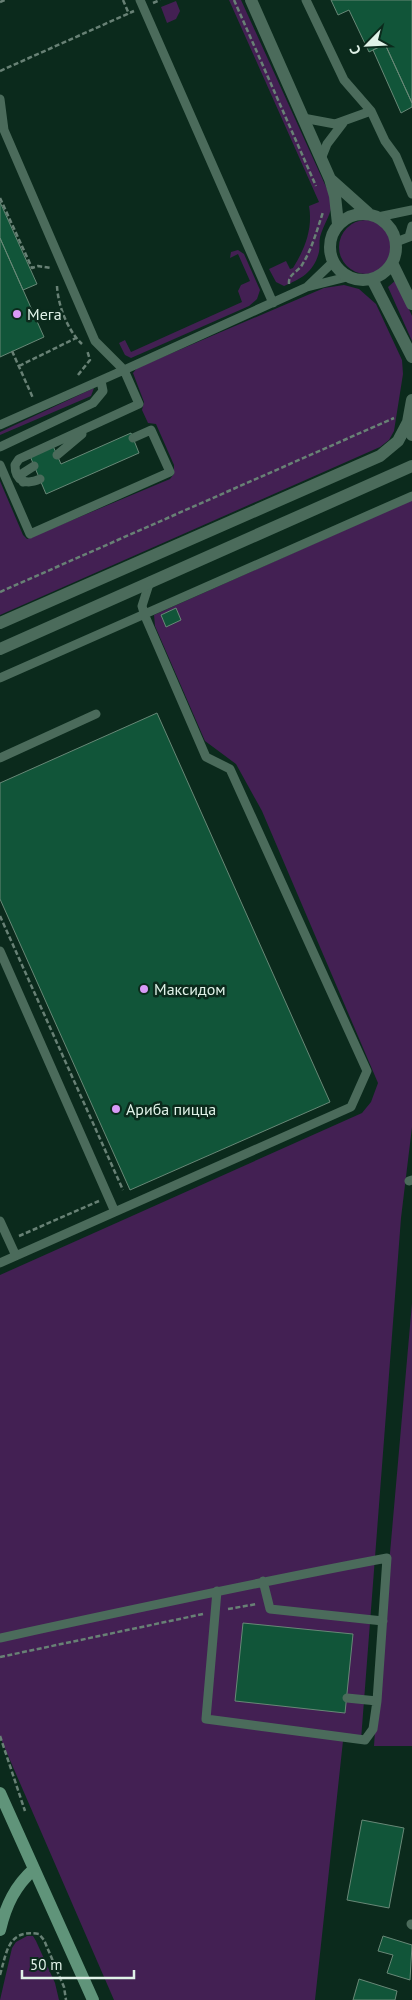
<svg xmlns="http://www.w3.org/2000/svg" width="412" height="2000" font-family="'PT Sans',sans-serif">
<rect width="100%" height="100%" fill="#0b2a1c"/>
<path fill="#432053" d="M 229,0 L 241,0 L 332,200 C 332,214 324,223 320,237 C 319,242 320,247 319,252 C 314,272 301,279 284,286 L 276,282 L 269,269 L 286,261 L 290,269 L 293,268 C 305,249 313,228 309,206 L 319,202 Z
M 176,1 L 180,11 L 176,19 L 167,23 L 161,7 Z
M339 247a27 27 0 1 1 54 0a27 27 0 1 1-54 0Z
M 238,250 L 244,254 L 260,290 L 257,299 L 249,306 L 131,358 L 125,355 L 119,343 L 125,340 L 131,352 L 242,302 L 238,291 L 241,285 L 250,281 L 238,254 L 230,258 L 231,252 Z
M 396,280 L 412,316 L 412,341 L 388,287 Z
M 344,285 L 359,289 L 376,304 L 402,360 L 403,374 L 394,431 L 389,440 L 380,447 L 0,615 L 0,481 L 23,535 L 27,539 L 170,479 L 174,474 L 174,465 L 156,424 L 148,423 L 142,410 L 144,402 L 133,373 L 137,368 L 324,288 Z
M 94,388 L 91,396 L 0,435 L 0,432 Z
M 412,500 L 412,1127 L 401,1218 L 361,1740 L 343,1741 L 315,2000 L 114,2000 L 0,1737 L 0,1275 L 362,1113 L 371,1102 L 378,1083 L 262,811 L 236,764 L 205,741 L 155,626 L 154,615 Z
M 412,1303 L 412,1746 L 374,1746 L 377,1701 Z
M 27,1936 L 33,1936 L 36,1941 L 55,1983 L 59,2000 L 0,2000 L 12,1948 L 16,1942 Z"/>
<path fill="#115539" stroke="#688877" d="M 331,0 L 412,0 L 412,103 L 385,44 L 369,52 L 349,10 L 338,15 Z
M 385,44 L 412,103 L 412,107 L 401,113 L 373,50 Z
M 0,202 L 37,284 L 23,290 L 0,238 Z
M 0,238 L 44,337 L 0,357 Z
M 131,433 L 139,453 L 46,494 L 30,456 L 53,446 L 61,464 Z
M 176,608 L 181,620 L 166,627 L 161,615 Z
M 157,713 L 330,1102 L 130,1190 L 0,899 L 0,783 Z
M 243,1623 L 353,1634 L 345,1713 L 235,1701 Z
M 362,1820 L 404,1828 L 389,1908 L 347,1900 Z
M 383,1936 L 412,1945 L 410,1980 L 387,1973 L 393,1955 L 378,1951 Z
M 359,1979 L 397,1991 L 395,2000 L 353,2000 Z"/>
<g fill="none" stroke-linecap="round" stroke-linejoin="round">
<path stroke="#688175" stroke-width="2.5" stroke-dasharray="5 2.5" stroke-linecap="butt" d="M 123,0 L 129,14
M 234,0 L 316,186
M 0,2 L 5,0
M 153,3 L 160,0
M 0,71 L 134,11
M 0,198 L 32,268 L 38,266 L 51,268
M 289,284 C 288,274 297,273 302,265 C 312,249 317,230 323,212
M 57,286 C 58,306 68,331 82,344
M 12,351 L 33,398
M 19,366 L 76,338
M 78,375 L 90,360 L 87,350
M 0,592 L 394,418
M 0,916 L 123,1190
M 19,1236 L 99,1201
M 228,1609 L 257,1604
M 0,1657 L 203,1614
M 0,1736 L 25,1811
M 0,1975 C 7,1951 8,1929 39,1934 L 44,1940 L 64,1987 L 66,2000"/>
<path stroke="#4b6b5b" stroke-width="9" d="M 140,0 L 273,303
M 306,0 L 344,80 L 371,111 L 385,141 L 396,156 L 412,194
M 0,99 L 4,130 L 95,341 L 124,370 L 307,287 L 347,277
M 303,118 L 335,124 L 371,111
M 321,159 L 327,144 L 343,123
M 378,217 L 412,210
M 409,237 L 412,226
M 396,242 L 412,236
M 307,287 L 333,262
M 0,425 L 124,370 L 139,404 L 19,459 L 15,465 C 15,482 27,485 40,479
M 0,447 L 93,403 L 103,391 L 101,381
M 57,455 L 82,434
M 0,465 L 30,534 L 170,472 L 151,430 L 133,438
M 23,482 L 20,475 L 34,466
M 0,678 L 412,496
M 0,758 L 96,714
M 0,951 L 115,1212
M 409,1181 L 412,1180
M 0,1221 L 16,1256
M 0,1263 L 351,1107 L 367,1071 L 230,769 L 206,757 L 145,616 L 142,606 L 150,581
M 263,1581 L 270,1609 L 383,1621
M 0,1638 C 129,1610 258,1582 387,1558 L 377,1701 L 373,1729 L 365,1740 L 206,1719 L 217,1591
M 347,1698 L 377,1701
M 411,1924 L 412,1925"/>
<path stroke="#4b6b5b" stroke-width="12" d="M 251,0 L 330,179 L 335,196 L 338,224
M 330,179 L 368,213
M330 247a33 33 0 1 1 66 0a33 33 0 1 1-66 0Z
M 392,263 L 412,304
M 372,279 L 412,357
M 412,400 L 408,422 L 412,435
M 0,623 L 380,456 L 398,441 L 408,422
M 0,649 L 412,466"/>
<path stroke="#60947a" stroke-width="12" d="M 0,1793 L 93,2000
M 0,1930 C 6,1905 15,1886 34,1869"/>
</g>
<g fill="#d99af7" stroke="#0b2a1c" stroke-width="2">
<circle cx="17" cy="314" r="5"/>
<circle cx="144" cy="989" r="5"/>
<circle cx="116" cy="1109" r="5"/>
</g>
<g text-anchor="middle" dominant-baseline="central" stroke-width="5" stroke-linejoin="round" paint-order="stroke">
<g font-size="16" fill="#e0f2e8" stroke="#0b2a1c" text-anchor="start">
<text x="27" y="314">Мега</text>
<text x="154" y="989">Максидом</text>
<text x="126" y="1109">Ариба пицца</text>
</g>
</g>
<g transform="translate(367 45) rotate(246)" stroke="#0b2a1c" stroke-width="4" paint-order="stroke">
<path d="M0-4L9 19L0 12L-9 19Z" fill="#e0f2e8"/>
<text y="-8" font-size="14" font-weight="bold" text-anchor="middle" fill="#e0f2e8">С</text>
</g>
<path d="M22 1970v8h112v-8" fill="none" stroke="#e0f2e8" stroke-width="2.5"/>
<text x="30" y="1970" font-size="15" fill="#e0f2e8" stroke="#0b2a1c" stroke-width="4" paint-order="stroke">50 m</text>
</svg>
